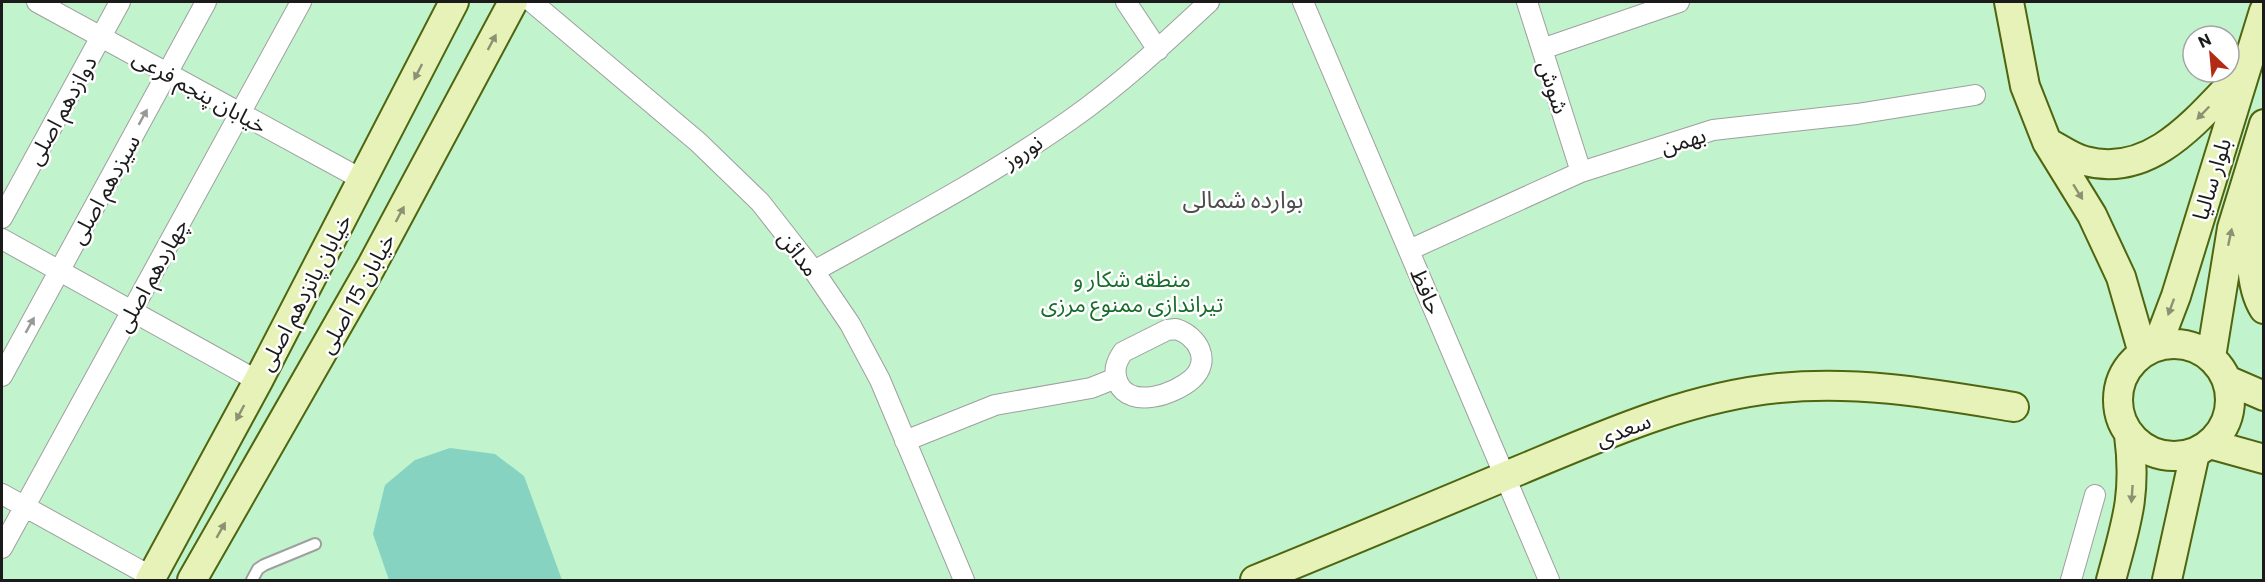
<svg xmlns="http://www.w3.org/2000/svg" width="2265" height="582" font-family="Commissioner,'Noto Sans Arabic',sans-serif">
<rect width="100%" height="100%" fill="#eceae1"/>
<path fill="#c1f3cc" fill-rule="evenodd" d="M 2,2 L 2263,2 L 2263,580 L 2,580 ZM 2193,36 L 2229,36 L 2229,72 L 2193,72 Z"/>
<path fill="#87d3c1" d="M 450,448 L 495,454 L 524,476 L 562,580 L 389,580 L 373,534 L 385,485 L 415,460 Z"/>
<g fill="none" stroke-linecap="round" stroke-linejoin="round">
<g stroke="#9f9f9f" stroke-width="14">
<path id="lane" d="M 252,580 L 258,569 L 264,565 L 315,544"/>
</g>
<g stroke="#9f9f9f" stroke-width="22">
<path id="street" d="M 37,2 L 363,180
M 532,2 L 698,142 L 760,202 L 814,271 L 850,324 L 880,380 L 964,580
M 1126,2 L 1158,50
M 1303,2 L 1549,580
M 1527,2 L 1581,172
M 1542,49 L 1679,2
M 2,218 L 120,2
M 2,239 L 258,381
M 1409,250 L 1581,172 L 1713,130 L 1857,114 L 1975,95
M 814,271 C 901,223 989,177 1070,120 C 1120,85 1165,43 1209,2
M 1176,329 C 1198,336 1212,361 1192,379 C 1175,394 1131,410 1118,383 C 1113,371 1116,362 1123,352 L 1167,330 Z
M 2,376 L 206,2
M 905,441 L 995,405 L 1091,388 L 1116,378
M 2,494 L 152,577
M 2,548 L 301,2
M 2071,580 L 2095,495"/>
</g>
<g stroke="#4f650f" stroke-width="32">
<path id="secondary" d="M 2009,2 L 2025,86 L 2047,142 L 2092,215 L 2121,277 L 2143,353
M 2047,142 C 2059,148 2072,158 2085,161 C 2152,179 2198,118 2239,76
M 2254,190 C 2253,223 2245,280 2264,309
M2118 400a56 56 0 1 1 112 0a56 56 0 1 1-112 0Z
M 2157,346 L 2176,296 L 2264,11
M 2211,357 L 2232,228 L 2264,124
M 2227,380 L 2264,396
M 2210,444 L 2264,459
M 150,580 L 258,381 L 454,2
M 192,580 L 371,267 L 513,2
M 1255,580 C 1344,544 1432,507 1520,470 C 1604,435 1688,397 1779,388 C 1859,380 1935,394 2014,407
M 2111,580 C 2126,524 2137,495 2129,435
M 2167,580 L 2195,453"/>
</g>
<use href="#lane" stroke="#fff" stroke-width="10"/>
<use href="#street" stroke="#fff" stroke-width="20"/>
<use href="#secondary" stroke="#e7f2b9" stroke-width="28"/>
</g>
<defs><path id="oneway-solid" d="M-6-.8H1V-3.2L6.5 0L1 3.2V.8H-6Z" transform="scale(1.5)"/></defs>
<g fill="#8b9172">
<use href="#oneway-solid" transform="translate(492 42) rotate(-62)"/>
<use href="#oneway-solid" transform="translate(418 72) rotate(117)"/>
<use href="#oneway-solid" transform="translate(2203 113) rotate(134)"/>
<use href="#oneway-solid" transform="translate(2078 192) rotate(58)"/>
<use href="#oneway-solid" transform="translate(400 214) rotate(-62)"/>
<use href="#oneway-solid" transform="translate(2230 237) rotate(-78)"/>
<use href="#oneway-solid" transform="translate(2171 307) rotate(110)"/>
<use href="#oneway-solid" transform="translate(240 413) rotate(118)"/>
<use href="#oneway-solid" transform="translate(2132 494) rotate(94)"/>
<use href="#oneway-solid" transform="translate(221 530) rotate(-60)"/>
</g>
<g fill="#989898">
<use href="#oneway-solid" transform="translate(143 117) rotate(-61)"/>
<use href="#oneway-solid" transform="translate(30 325) rotate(-61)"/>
</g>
<g text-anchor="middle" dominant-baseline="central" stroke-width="5" stroke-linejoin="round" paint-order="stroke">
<g font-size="22" fill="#1b1b1b" stroke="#fff">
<text transform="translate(1554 87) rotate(72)">شوش</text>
<text transform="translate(200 91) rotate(29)">خیابان پنجم فرعی</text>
<text transform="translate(61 110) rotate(-61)">دوازدهم اصلی</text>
<text transform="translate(1683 140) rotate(-17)">بهمن</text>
<text transform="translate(1022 151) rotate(-33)">نوروز</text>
<text transform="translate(2211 179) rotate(-73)">بلوار سالیا</text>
<text transform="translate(104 189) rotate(-61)">سیزدهم اصلی</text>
<text transform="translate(799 253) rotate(53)">مدائن</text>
<text transform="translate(151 275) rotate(-61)">چهاردهم اصلی</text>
<text transform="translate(1427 291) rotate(67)">حافظ</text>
<text transform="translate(304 292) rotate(-62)">خیابان پانزدهم اصلی</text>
<text transform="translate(356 293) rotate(-61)">خیابان 15 اصلی</text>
<text transform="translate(1623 429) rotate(-21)">سعدی</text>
</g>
<g font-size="22" fill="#166c2a" stroke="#fff">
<text x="1132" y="278">منطقه شکار و<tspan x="1132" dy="25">تیراندازی ممنوع مرزی</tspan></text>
</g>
<g font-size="24" fill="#4e4e4e" stroke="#fff">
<text x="1243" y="198">بوارده شمالی</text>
</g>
</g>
<rect width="2265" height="582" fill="none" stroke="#1b1b1b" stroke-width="6"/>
<g transform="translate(2211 54) rotate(334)"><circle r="28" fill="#ffffff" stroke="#a4a4a4" stroke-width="1.5"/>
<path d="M0-4.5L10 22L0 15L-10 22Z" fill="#b22b14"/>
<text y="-9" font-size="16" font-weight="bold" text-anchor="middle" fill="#1b1b1b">N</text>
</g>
</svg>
